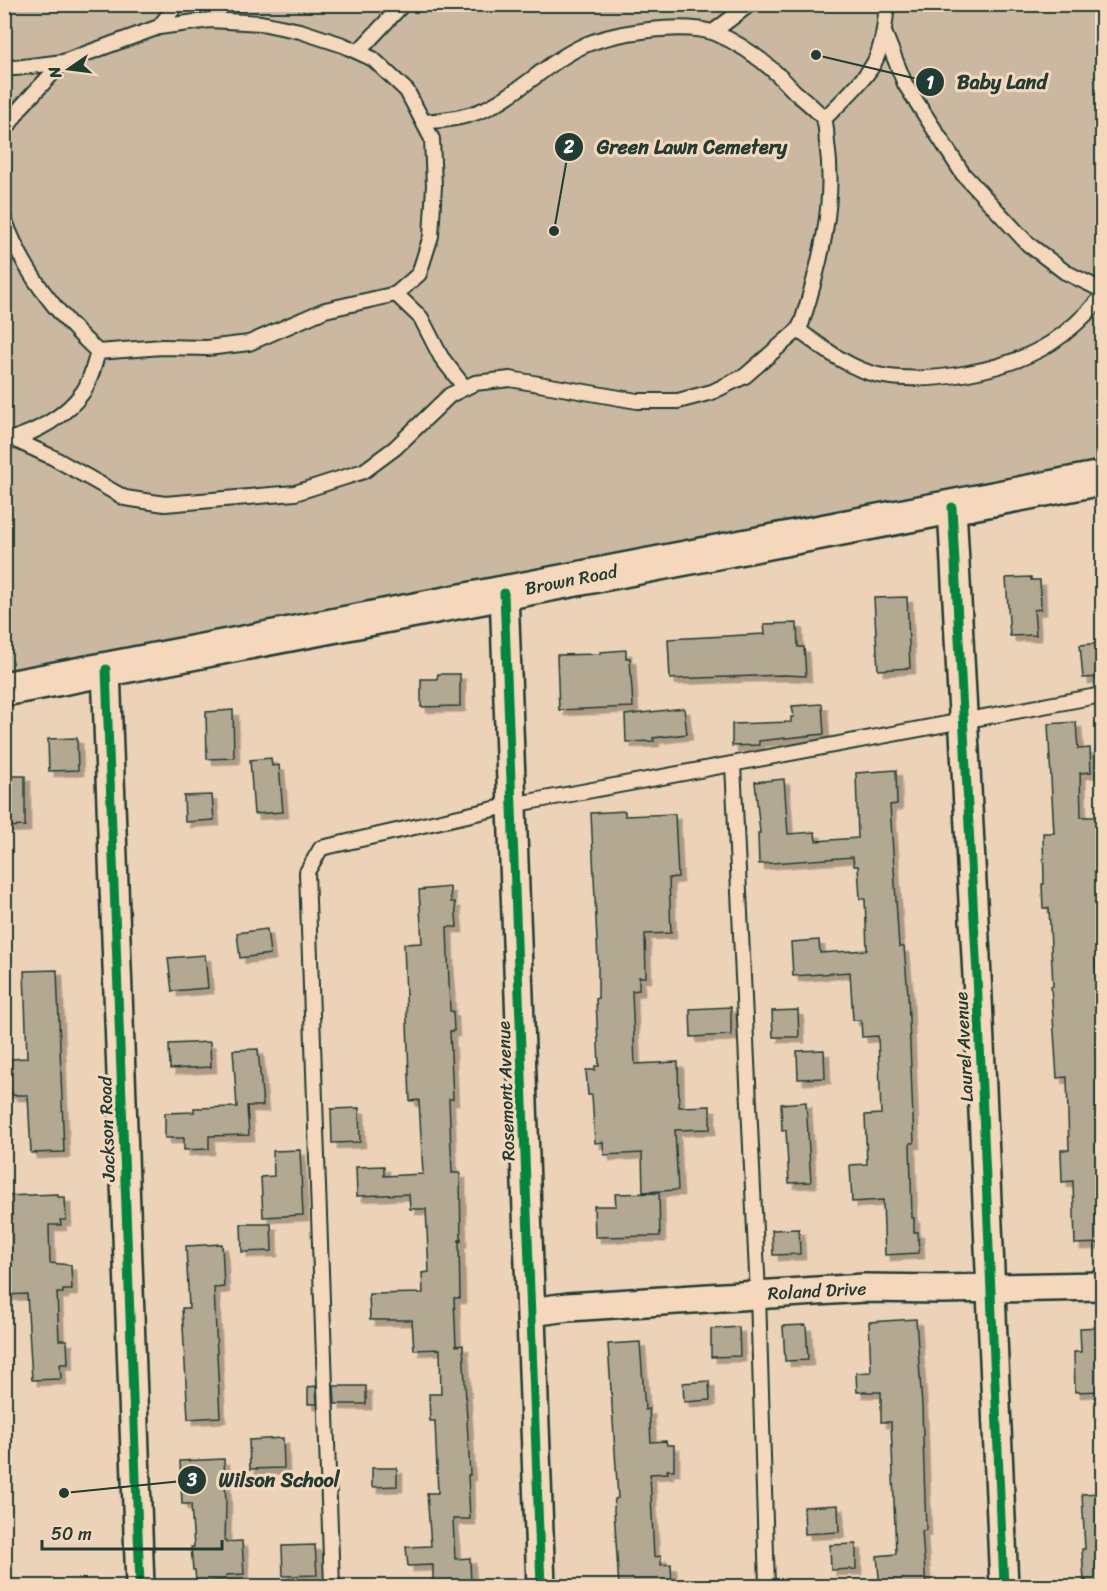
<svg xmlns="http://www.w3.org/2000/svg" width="1107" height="1591" font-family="Sriracha,sans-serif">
<defs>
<filter id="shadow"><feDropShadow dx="5.5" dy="5.5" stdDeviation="0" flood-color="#0004"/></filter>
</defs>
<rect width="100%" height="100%" fill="#ecd2b6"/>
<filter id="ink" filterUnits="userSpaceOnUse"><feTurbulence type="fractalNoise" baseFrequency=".0167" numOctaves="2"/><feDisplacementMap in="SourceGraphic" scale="12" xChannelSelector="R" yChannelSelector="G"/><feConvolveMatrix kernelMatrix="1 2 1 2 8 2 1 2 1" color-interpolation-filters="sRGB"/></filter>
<g filter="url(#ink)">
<path fill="#cab9a0" stroke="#747b6a" stroke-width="1.5" d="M 5,5 L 1102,5 L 1102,464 L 5,674 Z"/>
<path fill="#b3a891" stroke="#1f3d34" stroke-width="1.5" filter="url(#shadow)" d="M 1031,577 L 1031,580 L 1040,580 L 1041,609 L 1034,610 L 1036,635 L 1010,636 L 1006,578 Z
M 907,597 L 910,668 L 878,670 L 874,598 Z
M 797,623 L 798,647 L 804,647 L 806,676 L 783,675 L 670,679 L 668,639 L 765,634 L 764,624 Z
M 1102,643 L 1102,677 L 1083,678 L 1080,645 Z
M 626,650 L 626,658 L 630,658 L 633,707 L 559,710 L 557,655 L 600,654 L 600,652 Z
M 438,674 L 460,674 L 460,706 L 421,707 L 421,679 L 437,679 Z
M 822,704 L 824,734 L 759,741 L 759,745 L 732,746 L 732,724 L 791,722 L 791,717 L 794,717 L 792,706 Z
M 684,708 L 687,734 L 653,738 L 654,741 L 626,742 L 625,715 Z
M 233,710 L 234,758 L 207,759 L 206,712 Z
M 1076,722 L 1078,749 L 1090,748 L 1091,772 L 1080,773 L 1081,817 L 1102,817 L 1102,847 L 1099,847 L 1100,857 L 1096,857 L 1099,895 L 1102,895 L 1102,959 L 1095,959 L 1098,998 L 1102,998 L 1102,1135 L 1097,1135 L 1102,1202 L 1102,1243 L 1075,1244 L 1073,1181 L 1062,1182 L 1061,1150 L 1069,1150 L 1067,1077 L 1057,1078 L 1051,986 L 1053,986 L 1049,908 L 1043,908 L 1042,884 L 1044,884 L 1043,833 L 1054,833 L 1048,724 Z
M 77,738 L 78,770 L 49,771 L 48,739 Z
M 271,758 L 272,766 L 279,765 L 283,812 L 254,814 L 250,760 Z
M 896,770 L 897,804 L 890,805 L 899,947 L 904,947 L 908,994 L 914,1143 L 910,1143 L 912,1218 L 914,1218 L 914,1232 L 918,1232 L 919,1253 L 885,1255 L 883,1200 L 852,1202 L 850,1165 L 867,1164 L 865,1115 L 881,1114 L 878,1036 L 862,1037 L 861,1020 L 853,1020 L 850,972 L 793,976 L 791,942 L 819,940 L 820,953 L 867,950 L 865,899 L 860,899 L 858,866 L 854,866 L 853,857 L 759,864 L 758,833 L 760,833 L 755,782 L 784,779 L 788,834 L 815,832 L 816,841 L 858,838 L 856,773 Z
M 4,776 L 25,776 L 25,826 L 4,827 Z
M 212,795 L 214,820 L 185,822 L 184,796 Z
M 625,811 L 625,816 L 675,814 L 678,877 L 669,878 L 671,933 L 645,934 L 646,977 L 639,977 L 639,990 L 632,991 L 635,1064 L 678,1062 L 679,1107 L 710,1106 L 710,1129 L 675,1130 L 678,1190 L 643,1192 L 642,1153 L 604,1155 L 603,1142 L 595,1143 L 592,1095 L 588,1095 L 586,1070 L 595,1070 L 595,1066 L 599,1066 L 596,999 L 598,998 L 598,962 L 591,813 Z
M 450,887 L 451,902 L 455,902 L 457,927 L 447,927 L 450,1011 L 453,1011 L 454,1031 L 450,1031 L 453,1099 L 449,1099 L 452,1173 L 460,1173 L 461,1241 L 459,1240 L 460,1298 L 454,1298 L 456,1346 L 463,1345 L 470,1475 L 468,1475 L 470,1519 L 453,1519 L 455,1559 L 470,1558 L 471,1587 L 442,1587 L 442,1582 L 433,1582 L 433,1565 L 408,1566 L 406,1547 L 431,1546 L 427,1493 L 438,1493 L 435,1421 L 430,1421 L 429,1394 L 441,1394 L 440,1349 L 414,1350 L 412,1320 L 370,1320 L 369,1294 L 423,1293 L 422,1273 L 429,1272 L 426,1209 L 410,1209 L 409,1194 L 357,1196 L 356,1167 L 384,1166 L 384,1176 L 423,1174 L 419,1100 L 410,1101 L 404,944 L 422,943 L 419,890 Z
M 267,929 L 270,954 L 240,958 L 237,933 Z
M 205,955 L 208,988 L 172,991 L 168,958 Z
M 57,970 L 64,1152 L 31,1153 L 28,1095 L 12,1095 L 12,1092 L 4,1092 L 4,1065 L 11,1065 L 11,1059 L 27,1058 L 24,971 Z
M 731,1007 L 731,1035 L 691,1037 L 690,1009 Z
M 798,1010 L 799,1037 L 773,1037 L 772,1011 Z
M 210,1042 L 211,1067 L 170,1069 L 169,1044 Z
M 258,1049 L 263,1106 L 247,1106 L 249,1135 L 209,1136 L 209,1149 L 184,1150 L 184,1138 L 165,1138 L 165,1113 L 194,1112 L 194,1108 L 237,1107 L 233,1050 Z
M 824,1050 L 825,1078 L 798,1079 L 797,1051 Z
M 806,1102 L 811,1182 L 789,1183 L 786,1130 L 782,1131 L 781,1104 Z
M 359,1108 L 360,1142 L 332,1143 L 331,1109 Z
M 300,1150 L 303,1215 L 263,1217 L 261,1177 L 274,1176 L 273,1151 Z
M 659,1193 L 660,1236 L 595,1237 L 594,1206 L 616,1206 L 615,1194 Z
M 58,1194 L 58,1197 L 65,1197 L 66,1220 L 60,1220 L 61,1225 L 49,1225 L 50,1263 L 71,1265 L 72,1290 L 63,1290 L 63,1293 L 57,1293 L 59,1340 L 67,1340 L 68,1364 L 60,1364 L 61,1379 L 32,1380 L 27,1294 L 4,1295 L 4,1196 Z
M 241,1224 L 271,1224 L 272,1251 L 242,1252 Z
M 799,1229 L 800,1254 L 773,1255 L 772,1230 Z
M 222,1244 L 224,1287 L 214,1288 L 220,1417 L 188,1419 L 182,1308 L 189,1308 L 186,1246 Z
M 916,1319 L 922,1406 L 926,1530 L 922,1531 L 926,1587 L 880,1587 L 877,1556 L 896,1554 L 891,1422 L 881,1422 L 881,1392 L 857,1392 L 856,1373 L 871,1372 L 869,1322 Z
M 806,1325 L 808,1360 L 785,1361 L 783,1326 Z
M 739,1327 L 740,1356 L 711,1357 L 711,1329 Z
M 1102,1327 L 1102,1391 L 1075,1392 L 1074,1352 L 1081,1352 L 1080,1328 Z
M 640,1342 L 645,1410 L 649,1409 L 651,1442 L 666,1441 L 667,1445 L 674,1445 L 674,1470 L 667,1470 L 668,1473 L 650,1474 L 654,1557 L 661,1556 L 661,1565 L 671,1564 L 672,1586 L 619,1587 L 614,1510 L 615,1499 L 618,1498 L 608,1344 Z
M 709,1381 L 710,1400 L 684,1402 L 683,1383 Z
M 316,1386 L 317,1404 L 308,1404 L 308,1387 Z
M 334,1386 L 366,1386 L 366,1404 L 335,1404 Z
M 283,1438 L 284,1468 L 250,1469 L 249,1440 Z
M 224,1459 L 226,1503 L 225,1542 L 242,1541 L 244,1574 L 226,1575 L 226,1580 L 196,1582 L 195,1570 L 193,1570 L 191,1547 L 194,1547 L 191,1504 L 182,1504 L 180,1461 Z
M 372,1468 L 397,1468 L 397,1486 L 372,1487 Z
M 1102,1493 L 1102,1587 L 1086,1587 L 1086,1580 L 1084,1581 L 1082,1549 L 1085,1549 L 1082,1494 Z
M 838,1505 L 839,1532 L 805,1534 L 804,1507 Z
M 856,1544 L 856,1569 L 831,1570 L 830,1545 Z
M 315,1545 L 317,1575 L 283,1576 L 282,1546 Z"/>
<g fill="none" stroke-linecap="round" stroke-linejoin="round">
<g stroke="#1f3d34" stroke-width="18">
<path id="lane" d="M 159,27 L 177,4
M 713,32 L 750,4
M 884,32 L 905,84 L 963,174 L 1028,244 L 1065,272 L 1102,290
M 358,52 L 403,4
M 4,67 L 15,68 L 63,62 L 159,27 L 210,20 L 261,23 L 300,31 L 343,45 L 373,59 L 407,91 L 432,139 L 434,186 L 431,236 L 419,274 L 396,294 L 325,310 L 249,343 L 207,348 L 162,347 L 98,352 C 57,314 23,272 4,218
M 824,119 C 838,105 865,80 874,63 C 883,46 885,24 887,4
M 4,132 L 21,107 L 63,62
M 396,294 L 421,318 L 441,357 L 465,388
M 798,330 C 822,347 849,369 878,375 C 929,385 1007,371 1051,343 C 1071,330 1087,314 1102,297
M 13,439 L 52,457 L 125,498 L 165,504 L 295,493 L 364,471 L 395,448 L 450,395 L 475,383 L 510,379 L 637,401 L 678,401 L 712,392 L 745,376 L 798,330 L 802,322 C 820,265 836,203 827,143 C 826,136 827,127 824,120 C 821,113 802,98 795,92 C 772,67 747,46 715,33 C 683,22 616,32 585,45 C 551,60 525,88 493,105 C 472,117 447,120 423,122
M 9,440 C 37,432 66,416 83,392 C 91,381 94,364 98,352
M 733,764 L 758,1295 L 767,1586
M 332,1586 L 307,872 L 321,848 L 512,805 L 1102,695"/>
</g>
<g stroke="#1f3d34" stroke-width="32">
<path id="street" d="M 952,507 L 977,976 L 1004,1586
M 504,593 L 541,1586
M 106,669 L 140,1586
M 531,1312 L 568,1307 L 864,1288 L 942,1289 L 1102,1286"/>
</g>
<g stroke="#1f3d34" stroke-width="38">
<path id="secondary" d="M 4,689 L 1102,478"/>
</g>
<use href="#lane" stroke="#f5d8bb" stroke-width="14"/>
<use href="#street" stroke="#f5d8bb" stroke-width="27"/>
<use href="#secondary" stroke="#f5d8bb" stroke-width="33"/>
<g stroke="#f5d8bb" stroke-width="13">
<path id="cycleway" d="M 952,507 L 977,976 L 1004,1586
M 504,593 L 541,1586
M 106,669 L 140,1586"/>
</g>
<use href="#cycleway" stroke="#00873e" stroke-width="9"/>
</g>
</g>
<g text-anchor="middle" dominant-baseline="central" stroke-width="6" stroke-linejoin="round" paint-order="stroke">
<g font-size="18" fill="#1f3d34" stroke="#f5d8bb">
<text transform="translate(571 580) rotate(-11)">Brown Road</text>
<text transform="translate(964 1047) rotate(-93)">Laurel Avenue</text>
<text transform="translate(506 1091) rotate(-92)">Rosemont Avenue</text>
<text transform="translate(107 1129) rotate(-92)">Jackson Road</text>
<text transform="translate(817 1291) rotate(-3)">Roland Drive</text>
</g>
</g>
<path fill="none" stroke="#1f3d34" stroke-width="2" d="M816 55L930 82M554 231L569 147M64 1493L192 1480"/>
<g fill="#1f3d34" stroke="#f5d8bb" stroke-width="2">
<circle cx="816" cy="55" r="6"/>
<circle cx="554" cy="231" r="6"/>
<circle cx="64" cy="1493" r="6"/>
<circle cx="930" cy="82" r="15"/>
<circle cx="569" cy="147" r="15"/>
<circle cx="192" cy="1480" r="15"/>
</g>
<g font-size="18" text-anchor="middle" font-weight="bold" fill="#fff">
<text x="930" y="89">1</text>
<text x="569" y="153">2</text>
<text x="192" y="1486">3</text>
</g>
<g font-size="20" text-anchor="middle" font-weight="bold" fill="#1f3d34" stroke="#f5d8bb" stroke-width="6" stroke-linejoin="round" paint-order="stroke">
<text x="1002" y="89">Baby Land</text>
<text x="692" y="154">Green Lawn Cemetery</text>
<text x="279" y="1487">Wilson School</text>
</g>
<rect width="1107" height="1591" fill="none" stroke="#f5d8bb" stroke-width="24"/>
<rect x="12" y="12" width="1083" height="1567" fill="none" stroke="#1f3d34" stroke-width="2" filter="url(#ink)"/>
<g transform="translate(69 69) rotate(256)" stroke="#f5d8bb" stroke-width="4.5" paint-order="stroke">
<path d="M0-4.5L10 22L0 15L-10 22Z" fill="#1f3d34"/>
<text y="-9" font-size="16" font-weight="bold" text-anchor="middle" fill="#1f3d34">N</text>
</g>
<path d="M42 1540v9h180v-9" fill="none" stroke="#1f3d34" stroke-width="3"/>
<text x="51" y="1540" font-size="18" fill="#1f3d34" stroke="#f5d8bb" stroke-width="4.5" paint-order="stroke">50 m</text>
</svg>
